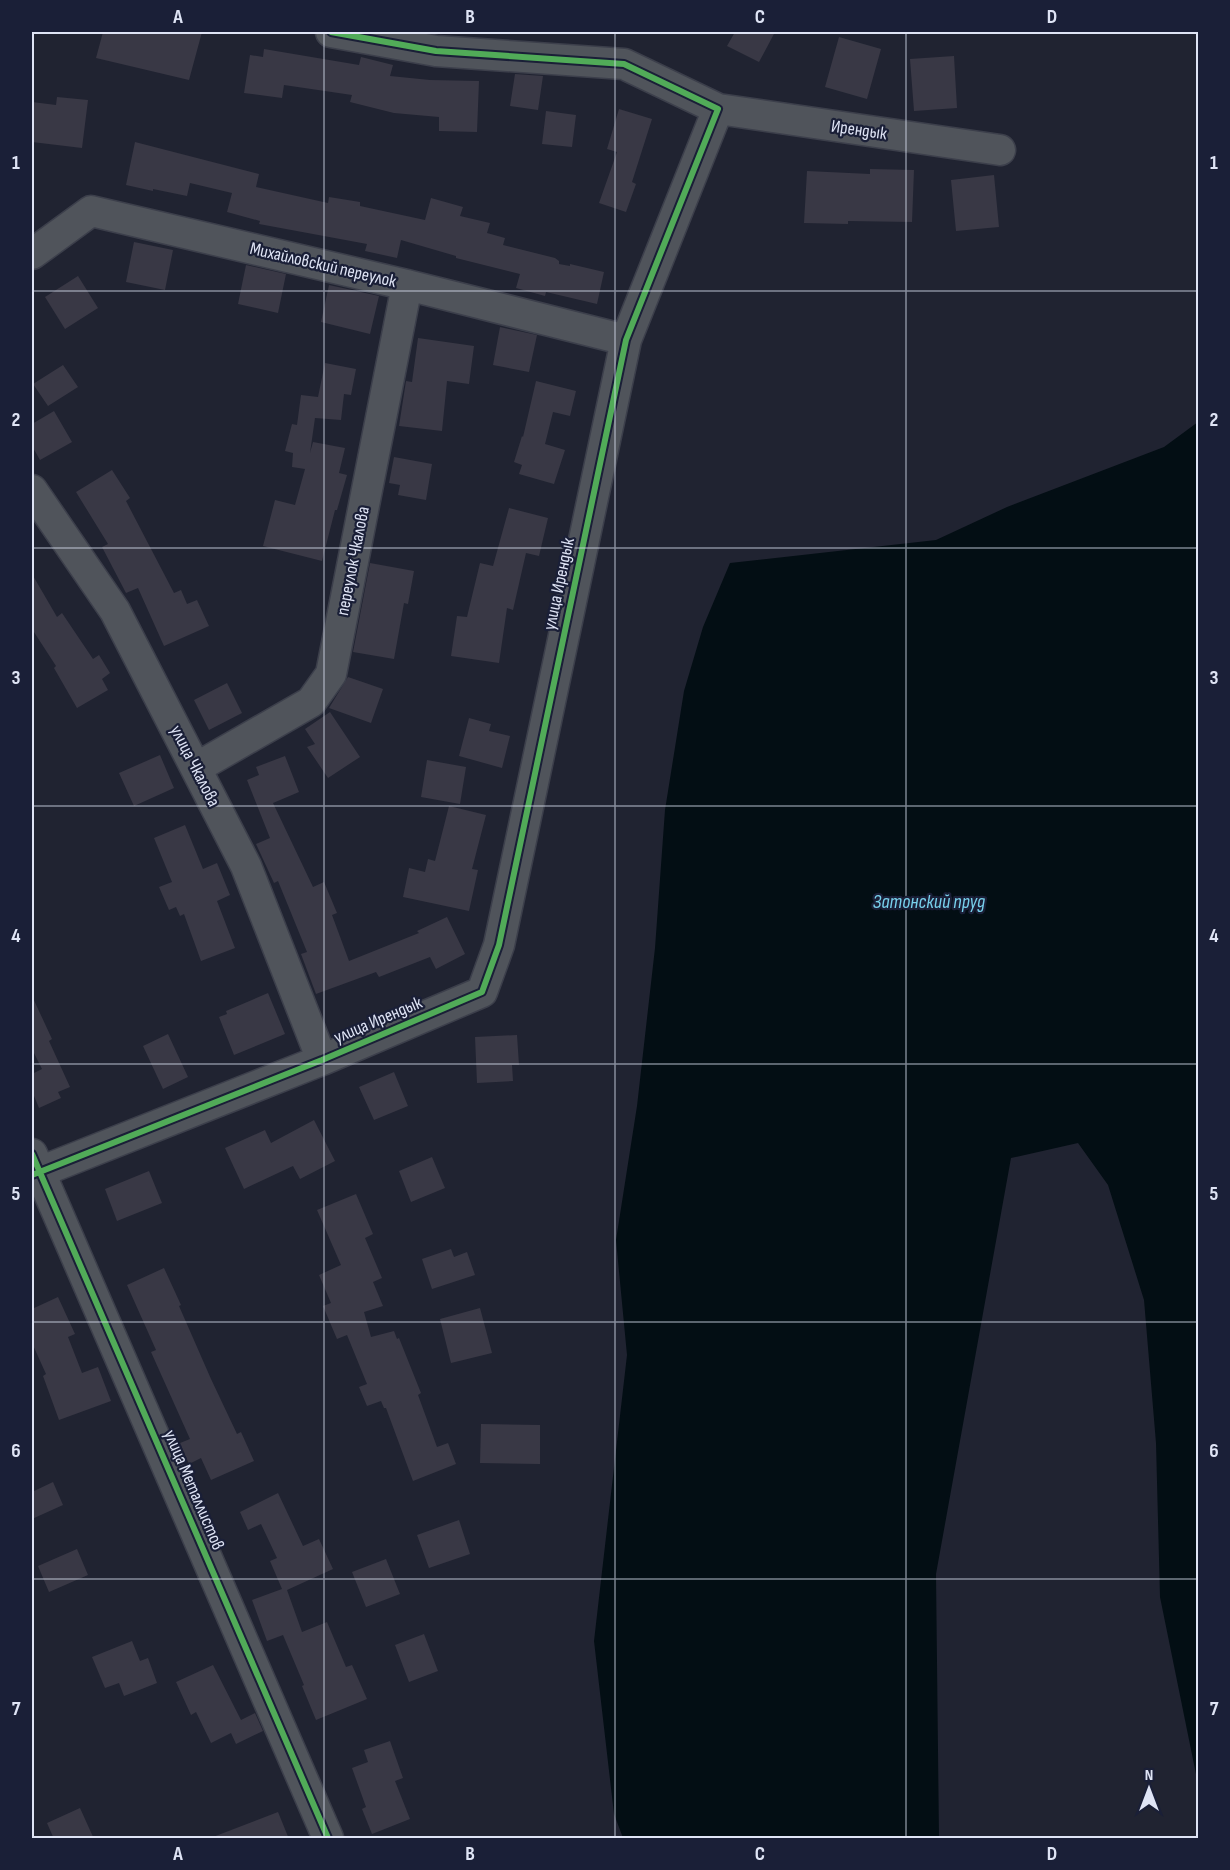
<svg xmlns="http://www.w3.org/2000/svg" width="1230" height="1870" font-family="'Sofia Sans Condensed',sans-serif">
<rect width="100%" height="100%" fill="#202331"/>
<path fill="#030e14" d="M 1198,422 L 1198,1784 L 1160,1597 L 1156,1443 L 1144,1300 L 1108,1185 L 1078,1143 L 1011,1158 L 936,1574 L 939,1838 L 623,1838 L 614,1814 L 594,1641 L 627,1355 L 616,1240 L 637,1106 L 655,948 L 665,810 L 684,691 L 703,627 L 730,563 L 936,540 L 1007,507 L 1164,447 Z"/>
<path fill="#393845" d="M 103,32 L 202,32 L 189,80 L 96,58 Z
M 735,32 L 775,32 L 759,62 L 727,46 Z
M 839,37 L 881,49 L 867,99 L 825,87 Z
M 264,49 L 359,65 L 361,57 L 393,65 L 390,76 L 430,80 L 479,81 L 477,132 L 439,131 L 439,117 L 394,113 L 350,102 L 352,95 L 284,85 L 282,98 L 244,93 L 250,55 L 263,57 Z
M 954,56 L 957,108 L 914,111 L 910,59 Z
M 515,74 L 543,76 L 538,110 L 510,106 Z
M 57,97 L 88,100 L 82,148 L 32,142 L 32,102 L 56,105 Z
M 619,109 L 652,119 L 632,182 L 636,184 L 626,212 L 599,203 L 617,152 L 607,149 Z
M 546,111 L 576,115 L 572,147 L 542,144 Z
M 135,142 L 259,174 L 256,187 L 328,203 L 329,197 L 360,202 L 360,206 L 425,220 L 431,198 L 463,207 L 460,216 L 490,223 L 487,233 L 505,238 L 503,245 L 555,258 L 559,261 L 559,264 L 570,266 L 570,264 L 604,272 L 597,304 L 546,292 L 545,296 L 516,288 L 520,274 L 456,258 L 456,256 L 401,240 L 397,258 L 365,251 L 367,244 L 259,224 L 260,221 L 227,212 L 232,193 L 190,183 L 187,196 L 153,189 L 153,191 L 126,185 Z
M 870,169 L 914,170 L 912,222 L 848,221 L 848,224 L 804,223 L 807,171 L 870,174 Z
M 994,175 L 999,227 L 956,231 L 951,180 Z
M 134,242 L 173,250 L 165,290 L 126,282 Z
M 246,265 L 286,274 L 278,313 L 238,304 Z
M 78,276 L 98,308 L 65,329 L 45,297 Z
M 329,285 L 379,296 L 370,334 L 321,322 Z
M 500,327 L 537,335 L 529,372 L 493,365 Z
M 418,338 L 474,346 L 469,384 L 447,381 L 442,431 L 399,426 L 406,381 L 412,382 Z
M 325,363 L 356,369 L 351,395 L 344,394 L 341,420 L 315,418 L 310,453 L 313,442 L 345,448 L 339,473 L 347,475 L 337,510 L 335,510 L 322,561 L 263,546 L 275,500 L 295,505 L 305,469 L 292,467 L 293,453 L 285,451 L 292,424 L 297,425 L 301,395 L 318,397 Z
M 63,365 L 78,387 L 48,406 L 33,384 Z
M 536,381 L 576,391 L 570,416 L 553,412 L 545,444 L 565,450 L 554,484 L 519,474 L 522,465 L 514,462 L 522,436 L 523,437 Z
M 54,411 L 72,442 L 40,460 L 32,446 L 32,424 Z
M 394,457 L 432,464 L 426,500 L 398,495 L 400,485 L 389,483 Z
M 112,470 L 130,498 L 126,501 L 174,593 L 181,590 L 187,604 L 197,600 L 209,626 L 164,646 L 138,588 L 126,593 L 102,547 L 108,544 L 76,492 Z
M 509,508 L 548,518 L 539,556 L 526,553 L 513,610 L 507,608 L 499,663 L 451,656 L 457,616 L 467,617 L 480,563 L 493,566 Z
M 370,563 L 414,571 L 408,604 L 404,603 L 394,659 L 353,652 Z
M 32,574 L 57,617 L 62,613 L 93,659 L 99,655 L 110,673 L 102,679 L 108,690 L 77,708 L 54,668 L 56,666 L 32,629 Z
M 348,677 L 383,689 L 371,723 L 329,708 Z
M 227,683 L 242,713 L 209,730 L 194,700 Z
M 330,712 L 360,757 L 328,778 L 307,747 L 315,744 L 305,729 Z
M 469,718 L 491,724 L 489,731 L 510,736 L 502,768 L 459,756 Z
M 160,755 L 174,788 L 134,806 L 119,773 Z
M 285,756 L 299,792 L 273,803 L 313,887 L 324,882 L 337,913 L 332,915 L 349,961 L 419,933 L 417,931 L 447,917 L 465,954 L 436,969 L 430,957 L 379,977 L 376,972 L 316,994 L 301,954 L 307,952 L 278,881 L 274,883 L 256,844 L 270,838 L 247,780 L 259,775 L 256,767 Z
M 427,760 L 466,767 L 460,804 L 421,797 Z
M 449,806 L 486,815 L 472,869 L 478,870 L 469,911 L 403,897 L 409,868 L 425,872 L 428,859 L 435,861 Z
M 185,825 L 203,869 L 217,863 L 230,895 L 217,901 L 235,948 L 201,961 L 184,914 L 180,916 L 176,907 L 169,910 L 159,887 L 172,882 L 154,838 Z
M 268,993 L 285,1034 L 234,1055 L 219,1017 L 227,1014 L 226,1011 Z
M 32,996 L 52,1039 L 49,1041 L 70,1087 L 58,1092 L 61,1098 L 39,1108 L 32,1091 L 32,1074 L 42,1069 L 32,1049 Z
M 168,1034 L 188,1077 L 163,1089 L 143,1046 Z
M 517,1035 L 519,1065 L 512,1065 L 513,1081 L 477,1083 L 475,1037 Z
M 394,1072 L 408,1106 L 374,1120 L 359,1087 Z
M 314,1120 L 335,1161 L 300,1179 L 293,1166 L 244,1189 L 225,1148 L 265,1130 L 271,1143 Z
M 432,1157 L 445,1188 L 411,1202 L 399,1171 Z
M 149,1171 L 162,1203 L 117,1221 L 105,1189 Z
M 356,1194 L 373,1234 L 365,1238 L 382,1278 L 373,1282 L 383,1306 L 364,1312 L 371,1337 L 394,1331 L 397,1339 L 399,1338 L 421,1393 L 418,1395 L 437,1447 L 448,1443 L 456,1464 L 413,1481 L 386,1408 L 384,1408 L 381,1401 L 367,1406 L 359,1387 L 367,1384 L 347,1335 L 337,1339 L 323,1306 L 331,1303 L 319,1275 L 341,1265 L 317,1210 Z
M 451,1249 L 454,1257 L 467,1252 L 475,1275 L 432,1289 L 422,1259 Z
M 164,1268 L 181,1305 L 179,1306 L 211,1379 L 237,1434 L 241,1432 L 254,1461 L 211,1480 L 201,1458 L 189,1464 L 180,1443 L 190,1439 L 151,1352 L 156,1350 L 127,1285 Z
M 58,1297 L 75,1334 L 68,1337 L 82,1373 L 98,1367 L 111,1401 L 59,1420 L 43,1376 L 46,1374 L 32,1343 L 32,1309 Z
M 480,1308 L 492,1353 L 451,1363 L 440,1319 Z
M 481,1424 L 540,1425 L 540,1464 L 480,1463 Z
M 53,1482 L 63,1505 L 32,1519 L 32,1492 Z
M 278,1493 L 303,1546 L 319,1539 L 333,1569 L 287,1590 L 302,1632 L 327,1622 L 346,1667 L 352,1665 L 367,1699 L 316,1720 L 302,1686 L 304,1685 L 283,1635 L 267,1641 L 252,1600 L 282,1589 L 270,1561 L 277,1558 L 261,1524 L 248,1530 L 240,1512 Z
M 459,1520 L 470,1554 L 429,1568 L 417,1535 Z
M 77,1549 L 88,1575 L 49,1592 L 38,1566 Z
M 386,1559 L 400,1594 L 366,1607 L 352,1572 Z
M 424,1634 L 438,1671 L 409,1682 L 395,1645 Z
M 132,1641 L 140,1661 L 148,1658 L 157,1683 L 124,1696 L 119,1683 L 105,1688 L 92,1657 Z
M 213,1665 L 241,1720 L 255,1713 L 263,1731 L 236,1744 L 231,1733 L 211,1743 L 196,1712 L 191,1715 L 176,1682 Z
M 390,1741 L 403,1778 L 395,1781 L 410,1819 L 372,1834 L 362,1809 L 366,1807 L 352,1768 L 368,1762 L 364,1750 Z
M 80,1808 L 94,1839 L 54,1839 L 47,1823 Z
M 278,1812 L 289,1839 L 213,1839 L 213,1837 Z"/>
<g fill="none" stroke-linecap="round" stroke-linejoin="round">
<g stroke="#3c3f4b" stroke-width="33">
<path id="minor" d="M 718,109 L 1000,150
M 32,254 L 91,211 L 407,285 L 626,340
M 32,490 L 115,611 L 246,866 L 322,1060
M 196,768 L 311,702 L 331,674 L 407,285
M 32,1154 L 328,1838
M 32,1175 L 322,1060 L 482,992 L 499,945 L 626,340 L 718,109 L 624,64 L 436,51 L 331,32"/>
</g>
<use href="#minor" stroke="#50545b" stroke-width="30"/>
<g stroke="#1a1f37" stroke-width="10">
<path id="cycleway" d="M 32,1154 L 328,1838
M 32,1175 L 322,1060 L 482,992 L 499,945 L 626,340 L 718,109 L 624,64 L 436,51 L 331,32"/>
</g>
<use href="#cycleway" stroke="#51ab58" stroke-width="6"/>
</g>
<path fill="none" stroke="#dfe4f5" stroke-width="1.5" stroke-opacity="0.55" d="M 324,32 L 324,1838M 615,32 L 615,1838M 906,32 L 906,1838M 32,291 L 1198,291M 32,548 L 1198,548M 32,806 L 1198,806M 32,1064 L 1198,1064M 32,1322 L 1198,1322M 32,1579 L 1198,1579"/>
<g text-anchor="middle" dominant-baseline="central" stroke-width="4.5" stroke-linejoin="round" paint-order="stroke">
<g font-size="18" fill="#dfe4f5" stroke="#1a1f37">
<text transform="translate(859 130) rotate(8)">Ирендык</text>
<text transform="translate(323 265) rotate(13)">Михайловский переулок</text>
<text transform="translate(353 561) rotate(-79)">переулок Чкалова</text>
<text transform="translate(559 584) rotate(-78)">улица Ирендык</text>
<text transform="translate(195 766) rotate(63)">улица Чкалова</text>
<text transform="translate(378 1020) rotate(-23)">улица Ирендык</text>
<text transform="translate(194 1490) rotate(67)">улица Металлистов</text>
</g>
<g font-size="20" font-style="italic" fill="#78d0ec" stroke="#1a1f37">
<text x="929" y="902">Затонский пруд</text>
</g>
</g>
<rect width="1230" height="1870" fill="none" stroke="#1a1f37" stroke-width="66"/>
<g transform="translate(1149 1789)" stroke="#1a1f37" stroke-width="4.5" paint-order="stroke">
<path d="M0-4.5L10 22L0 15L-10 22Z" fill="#dfe4f5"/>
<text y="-9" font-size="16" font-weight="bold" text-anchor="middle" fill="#dfe4f5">N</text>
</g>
<rect x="33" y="33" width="1164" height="1804" fill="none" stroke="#dfe4f5" stroke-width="2"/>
<g font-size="20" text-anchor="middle" font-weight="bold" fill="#dfe4f5">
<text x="178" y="23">A</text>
<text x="470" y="23">B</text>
<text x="760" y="23">C</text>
<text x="1052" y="23">D</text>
<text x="16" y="169">1</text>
<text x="1214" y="169">1</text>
<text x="16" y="426">2</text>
<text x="1214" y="426">2</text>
<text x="16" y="684">3</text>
<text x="1214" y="684">3</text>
<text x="16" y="942">4</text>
<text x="1214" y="942">4</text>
<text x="16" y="1200">5</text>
<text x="1214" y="1200">5</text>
<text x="16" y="1457">6</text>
<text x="1214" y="1457">6</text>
<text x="16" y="1715">7</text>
<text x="1214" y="1715">7</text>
<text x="178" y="1860">A</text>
<text x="470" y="1860">B</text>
<text x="760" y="1860">C</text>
<text x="1052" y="1860">D</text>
</g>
</svg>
